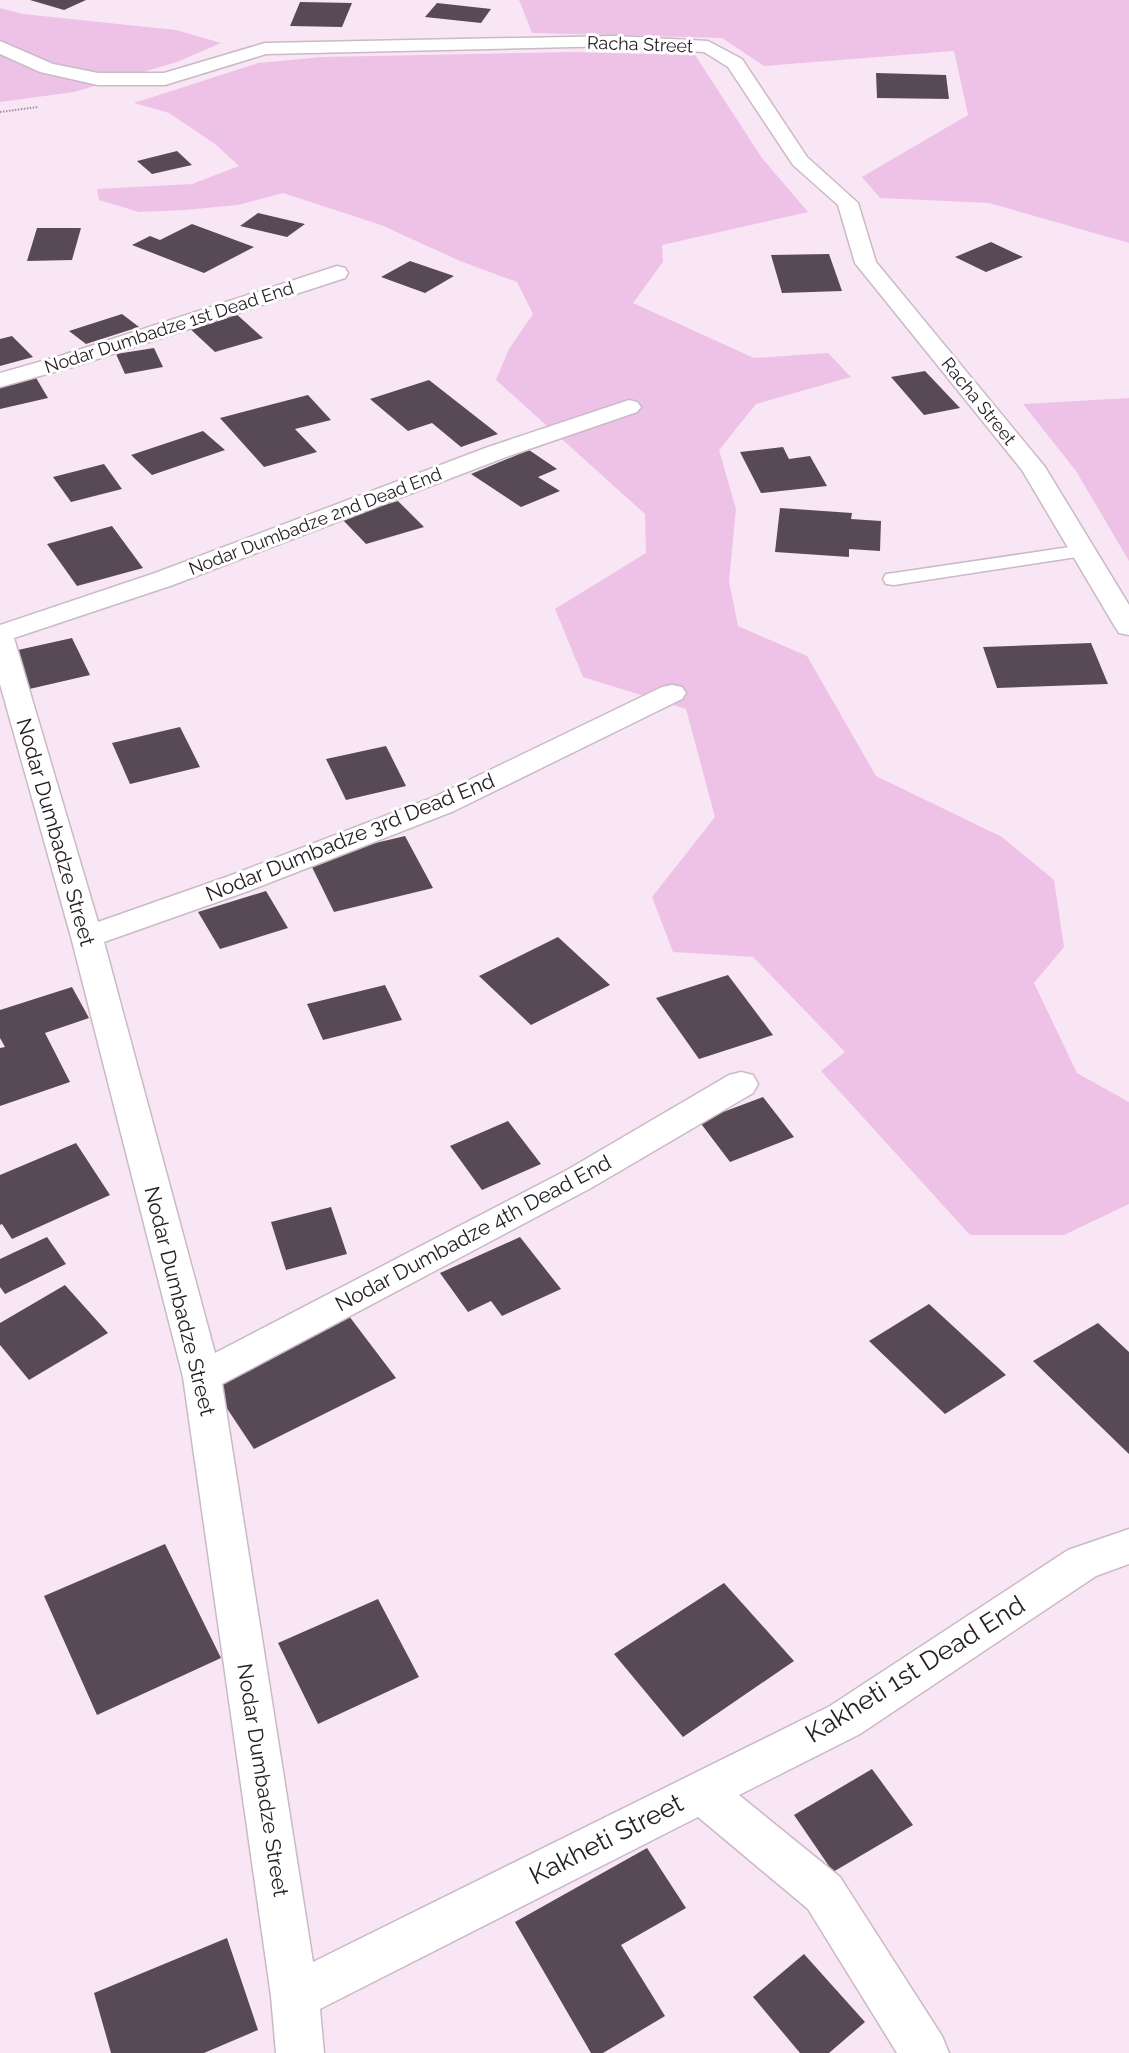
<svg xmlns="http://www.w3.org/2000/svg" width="1129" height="2053" font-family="Raleway,sans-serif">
<rect width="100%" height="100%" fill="#f8e6f5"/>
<path fill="#eec2e7" d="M 519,0 L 1129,0 L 1129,243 L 989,203 L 880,198 L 862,177 L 968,115 L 954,51 L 764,66 L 722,38 L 532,33 Z
M 0,8 L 23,14 L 176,30 L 221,43 L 177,62 L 74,92 L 0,102 Z
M 572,52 L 695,55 L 762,158 L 808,212 L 662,245 L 663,262 L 633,303 L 754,358 L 828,353 L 851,377 L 756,404 L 719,450 L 736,509 L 729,581 L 738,626 L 807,656 L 876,776 L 1002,837 L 1054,880 L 1064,947 L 1034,983 L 1077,1073 L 1129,1102 L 1129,1204 L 1064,1235 L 970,1235 L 821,1071 L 845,1052 L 753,957 L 673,952 L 652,897 L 715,817 L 686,709 L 583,677 L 555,609 L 646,553 L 645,514 L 496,380 L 509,349 L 533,314 L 517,282 L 460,261 L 381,225 L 283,193 L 238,205 L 185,210 L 139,212 L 99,200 L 97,189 L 192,184 L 239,166 L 215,144 L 169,113 L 134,103 L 258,63 L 322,57 Z
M 1129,398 L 1129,561 L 1076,471 L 1023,404 Z"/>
<path fill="#584a55" d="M 30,0 L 86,0 L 64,10 Z
M 300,2 L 352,3 L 342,27 L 290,26 Z
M 437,3 L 491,9 L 481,23 L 425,17 Z
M 876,73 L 946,75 L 949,99 L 877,98 Z
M 177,151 L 192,165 L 152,174 L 137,161 Z
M 258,213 L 305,224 L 287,237 L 240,226 Z
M 192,224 L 254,247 L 204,273 L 132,245 L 150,236 L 160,240 Z
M 37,228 L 81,228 L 72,260 L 27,261 Z
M 991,242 L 1023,257 L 986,272 L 955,257 Z
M 829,254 L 842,291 L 782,293 L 771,255 Z
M 410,261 L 454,276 L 425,293 L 381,277 Z
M 234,312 L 263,338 L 215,352 L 186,325 Z
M 122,314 L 139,327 L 86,344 L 69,331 Z
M 12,336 L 33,357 L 0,366 L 0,339 Z
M 154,348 L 163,367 L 125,374 L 116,354 Z
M 925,371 L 960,408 L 924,415 L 891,377 Z
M 35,376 L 48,398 L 0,409 L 0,384 Z
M 429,380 L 498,434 L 461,447 L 432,423 L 408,431 L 370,399 Z
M 308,395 L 331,420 L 295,429 L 317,452 L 264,467 L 220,418 Z
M 203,431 L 225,450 L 152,475 L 131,455 Z
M 783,447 L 789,459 L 810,456 L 827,486 L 761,493 L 740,452 Z
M 529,450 L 557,469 L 538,477 L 560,491 L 521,507 L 471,474 Z
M 104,464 L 122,489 L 71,502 L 53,477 Z
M 398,501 L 424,527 L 366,544 L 341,518 Z
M 780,508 L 852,513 L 851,519 L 881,521 L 880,551 L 849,549 L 849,557 L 775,552 Z
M 112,526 L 143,568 L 77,586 L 47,544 Z
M 72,638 L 90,675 L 25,690 L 9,652 Z
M 1091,643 L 1108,684 L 997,688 L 983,647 Z
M 180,727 L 200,767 L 130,784 L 112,743 Z
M 386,746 L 406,786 L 346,800 L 326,759 Z
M 405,836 L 433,888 L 334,912 L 308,859 Z
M 266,891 L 288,928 L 220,949 L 198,912 Z
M 558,937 L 610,985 L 531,1025 L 479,976 Z
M 728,975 L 773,1035 L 699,1059 L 656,998 Z
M 385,985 L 402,1020 L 323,1040 L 307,1004 Z
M 72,987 L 89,1018 L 45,1033 L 70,1082 L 0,1106 L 0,1048 L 5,1047 L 0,1038 L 0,1010 Z
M 763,1097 L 794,1137 L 730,1162 L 699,1121 Z
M 508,1121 L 541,1164 L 482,1190 L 450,1146 Z
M 76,1143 L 110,1195 L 12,1239 L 2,1224 L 0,1225 L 0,1175 Z
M 331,1207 L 347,1254 L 286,1270 L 271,1222 Z
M 47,1237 L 66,1264 L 5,1294 L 0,1287 L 0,1259 Z
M 520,1237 L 561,1289 L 502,1316 L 491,1301 L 468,1312 L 440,1273 Z
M 65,1285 L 108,1333 L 29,1380 L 0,1345 L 0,1323 Z
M 929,1304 L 1006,1375 L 945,1414 L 869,1341 Z
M 349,1316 L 396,1378 L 254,1449 L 210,1383 Z
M 1098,1323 L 1129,1352 L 1129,1454 L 1033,1361 Z
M 165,1544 L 221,1658 L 97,1715 L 44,1596 Z
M 724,1583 L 794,1661 L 683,1737 L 614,1654 Z
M 378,1599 L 419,1677 L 318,1724 L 278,1643 Z
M 872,1769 L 913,1825 L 833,1872 L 794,1815 Z
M 647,1848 L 686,1908 L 621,1945 L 665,2016 L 603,2053 L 591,2053 L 515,1922 Z
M 227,1938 L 258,2030 L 204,2053 L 111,2053 L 94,1993 Z
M 804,1954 L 865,2022 L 829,2053 L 800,2053 L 753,1997 Z"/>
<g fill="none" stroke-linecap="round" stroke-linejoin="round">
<g stroke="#cab9c7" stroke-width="3">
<path id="lane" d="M 1083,545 L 1090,547 L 1094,551 L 1090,555 L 894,585 L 886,584 L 883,579 L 886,574 L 894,573 Z"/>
</g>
<g stroke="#cab9c7" stroke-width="3">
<path id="street" d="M 616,36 L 708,41 L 742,59 L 807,157 L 858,203 L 876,262 L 1045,467 L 1129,605 L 1129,635 L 1119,633 L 1115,627 L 1022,470 L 855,263 L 838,205 L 793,165 L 728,67 L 704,52 L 616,46 L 266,54 L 165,85 L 98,85 L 40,72 L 0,54 L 0,41 L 53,64 L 98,73 L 164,73 L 265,43 Z
M 337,266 L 345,268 L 348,273 L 345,278 L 76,366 L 0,387 L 0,373 L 60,356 Z
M 629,400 L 637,402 L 641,407 L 637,412 L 506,457 L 173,585 L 14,638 L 98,922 L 229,876 L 434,797 L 662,687 L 672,685 L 682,687 L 686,693 L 682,699 L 454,811 L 251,890 L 104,942 L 215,1353 L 567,1170 L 729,1075 L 741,1072 L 753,1075 L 758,1084 L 753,1093 L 591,1188 L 222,1384 L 313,1962 L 830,1706 L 1068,1550 L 1129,1529 L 1129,1564 L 1096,1576 L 860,1734 L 739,1795 L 840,1877 L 942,2036 L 949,2053 L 897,2053 L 808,1909 L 698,1817 L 320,2009 L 324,2053 L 276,2053 L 271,1996 L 183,1377 L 71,937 L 0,684 L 0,625 L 155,573 L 488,447 Z"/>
</g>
<path stroke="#9e929c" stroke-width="2" stroke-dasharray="1.5 1.5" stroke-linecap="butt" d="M 0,112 L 38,107"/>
<use href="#lane" fill="#fff" fill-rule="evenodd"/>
<use href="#street" fill="#fff" fill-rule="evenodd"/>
</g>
<g text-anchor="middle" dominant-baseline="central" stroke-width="6" stroke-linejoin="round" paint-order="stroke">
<g font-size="18" fill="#272126" stroke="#fff">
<text transform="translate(640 44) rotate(2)">Racha Street</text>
<text transform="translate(169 327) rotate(-18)">Nodar Dumbadze 1st Dead End</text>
<text transform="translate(979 401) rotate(51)">Racha Street</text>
<text transform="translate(315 521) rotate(-21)">Nodar Dumbadze 2nd Dead End</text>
</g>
<g font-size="21" fill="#272126" stroke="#fff">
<text transform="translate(56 832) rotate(74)">Nodar Dumbadze Street</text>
<text transform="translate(350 837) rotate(-22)">Nodar Dumbadze 3rd Dead End</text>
<text transform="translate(473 1233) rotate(-28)">Nodar Dumbadze 4th Dead End</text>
<text transform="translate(180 1301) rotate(76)">Nodar Dumbadze Street</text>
<text transform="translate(263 1780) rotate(81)">Nodar Dumbadze Street</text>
</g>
<g font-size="26" fill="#272126" stroke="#fff">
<text transform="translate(915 1669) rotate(-32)">Kakheti 1st Dead End</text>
<text transform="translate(606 1839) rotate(-27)">Kakheti Street</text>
</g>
</g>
</svg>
